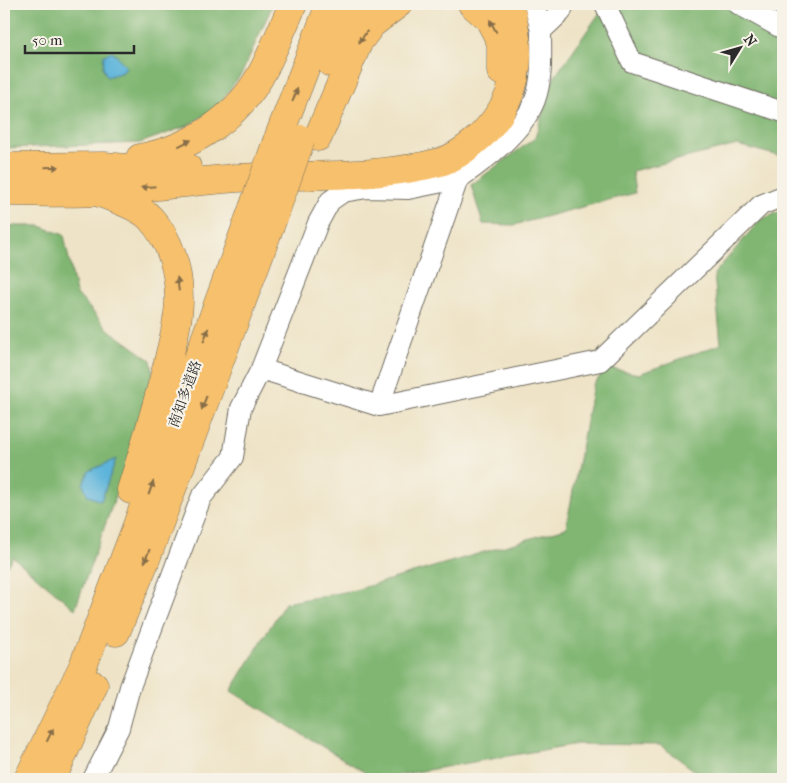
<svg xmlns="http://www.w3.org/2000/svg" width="787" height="783" font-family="'IM FELL French Canon','Noto Serif JP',serif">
<rect width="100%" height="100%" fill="#f7f3e8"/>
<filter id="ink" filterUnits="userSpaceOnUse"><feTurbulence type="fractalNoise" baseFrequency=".02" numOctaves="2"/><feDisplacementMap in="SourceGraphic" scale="10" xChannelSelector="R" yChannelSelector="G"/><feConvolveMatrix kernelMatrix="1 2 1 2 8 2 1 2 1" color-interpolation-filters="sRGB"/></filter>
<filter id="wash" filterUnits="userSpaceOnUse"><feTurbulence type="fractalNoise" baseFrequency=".0096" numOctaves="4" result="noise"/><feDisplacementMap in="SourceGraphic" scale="20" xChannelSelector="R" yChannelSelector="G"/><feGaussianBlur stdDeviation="1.12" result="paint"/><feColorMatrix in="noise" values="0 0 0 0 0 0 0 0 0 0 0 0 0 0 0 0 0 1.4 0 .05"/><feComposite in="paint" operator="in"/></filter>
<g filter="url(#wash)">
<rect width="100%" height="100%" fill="#eee3c6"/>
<path fill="#80b672" stroke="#56704e" d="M 4,4 L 273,4 L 242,73 L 216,108 L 187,126 L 140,143 L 4,148 Z
M 606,4 L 783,4 L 783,157 L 737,145 L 632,171 L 635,193 L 514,225 L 483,224 L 471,185 L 535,138 L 553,79 Z
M 783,210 L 783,779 L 706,779 L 660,745 L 577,744 L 376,779 L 231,691 L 285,603 L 355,590 L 566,528 L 593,385 L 607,368 L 639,374 L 721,344 L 714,274 L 760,220 Z
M 4,226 L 40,226 L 64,235 L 76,293 L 109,330 L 151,360 L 155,386 L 75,609 L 13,557 L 4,570 Z"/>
<path fill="#5db4da" stroke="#447082" d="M 112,51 L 126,66 L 123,72 L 107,77 L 103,68 L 104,55 Z
M 116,459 L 101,501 L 88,496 L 83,484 L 89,471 Z"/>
</g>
<g filter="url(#ink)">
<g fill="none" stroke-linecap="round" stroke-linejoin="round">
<g stroke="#6f6b61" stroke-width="22">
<path id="minor" d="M 534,4 L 541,31
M 605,4 L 632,62 L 783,112
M 738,4 L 783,29
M 261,369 L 318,223 L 330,201 L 343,192 L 367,188 L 408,189 L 458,179
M 379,406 L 458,179 C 485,160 523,132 535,100 C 543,78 541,54 541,31 L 561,12 L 564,4
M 93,779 L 119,728 L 130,687 L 201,498 L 233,457 L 241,408 L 261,369 L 379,406 L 600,361 L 761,205 L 783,196"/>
</g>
<g stroke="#6f6b61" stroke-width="29">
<path id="highway" d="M 472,4 L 489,19 L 501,42 L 501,71
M 331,63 L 354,4
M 318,137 L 359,41 L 372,24 L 398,4
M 277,141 L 330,4
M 140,158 C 193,148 241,116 265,67 C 275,46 284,25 293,4
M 4,167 L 104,166 L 126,168 L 187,167
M 4,192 C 35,192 67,194 98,192 C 145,189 191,181 237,178 C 301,174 378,179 440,162 C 455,158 470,146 481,136 C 520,97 524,54 509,4
M 100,193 C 115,199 139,206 150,218 C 170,239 179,270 179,299 C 179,321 172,344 167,366 C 156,408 144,449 131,490
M 116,632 L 146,559 L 276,210
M 28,779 L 83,666 L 133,536 L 253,208
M 52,779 L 94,685"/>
</g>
<use href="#minor" stroke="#fff" stroke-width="20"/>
<use href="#highway" stroke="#f7c06c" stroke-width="28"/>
<g stroke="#6f6b61" stroke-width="29" stroke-linecap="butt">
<path id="highway-bridge" d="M 253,208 L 277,141
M 276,210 L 301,139"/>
</g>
<use href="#highway-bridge" stroke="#f7c06c" stroke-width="28"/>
</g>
<defs><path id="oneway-solid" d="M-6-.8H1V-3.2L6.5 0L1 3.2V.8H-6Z" transform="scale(1.25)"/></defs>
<g fill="#876e48">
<use href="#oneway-solid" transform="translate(493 26) rotate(-118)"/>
<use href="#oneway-solid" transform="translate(363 37) rotate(125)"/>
<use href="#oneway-solid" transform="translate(295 95) rotate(-69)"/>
<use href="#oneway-solid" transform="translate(185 143) rotate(-26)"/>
<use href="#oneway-solid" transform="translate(52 167) rotate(-1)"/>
<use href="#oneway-solid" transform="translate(148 187) rotate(174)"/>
<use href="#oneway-solid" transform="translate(178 284) rotate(-97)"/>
<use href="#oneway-solid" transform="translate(206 335) rotate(-70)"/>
<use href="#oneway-solid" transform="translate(204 403) rotate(110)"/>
<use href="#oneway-solid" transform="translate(151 488) rotate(-70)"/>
<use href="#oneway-solid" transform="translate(147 556) rotate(111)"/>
<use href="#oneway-solid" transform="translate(50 735) rotate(-64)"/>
</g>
</g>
<g text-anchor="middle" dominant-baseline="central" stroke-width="4.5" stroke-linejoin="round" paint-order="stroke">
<g font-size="14" fill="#2b2b2b" stroke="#f7f3e8">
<text transform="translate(185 394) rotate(-70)">南知多道路</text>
</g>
</g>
<rect width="787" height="783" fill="none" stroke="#f7f3e8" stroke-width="20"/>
<g transform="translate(740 48) rotate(53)" stroke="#f7f3e8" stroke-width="4" paint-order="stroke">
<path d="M0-4L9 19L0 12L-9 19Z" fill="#2b2b2b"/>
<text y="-8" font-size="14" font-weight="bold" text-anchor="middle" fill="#2b2b2b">N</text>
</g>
<path d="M25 45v8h109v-8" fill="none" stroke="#2b2b2b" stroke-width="2.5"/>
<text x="32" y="45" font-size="15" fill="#2b2b2b" stroke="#f7f3e8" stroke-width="4" paint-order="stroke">50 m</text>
</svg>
